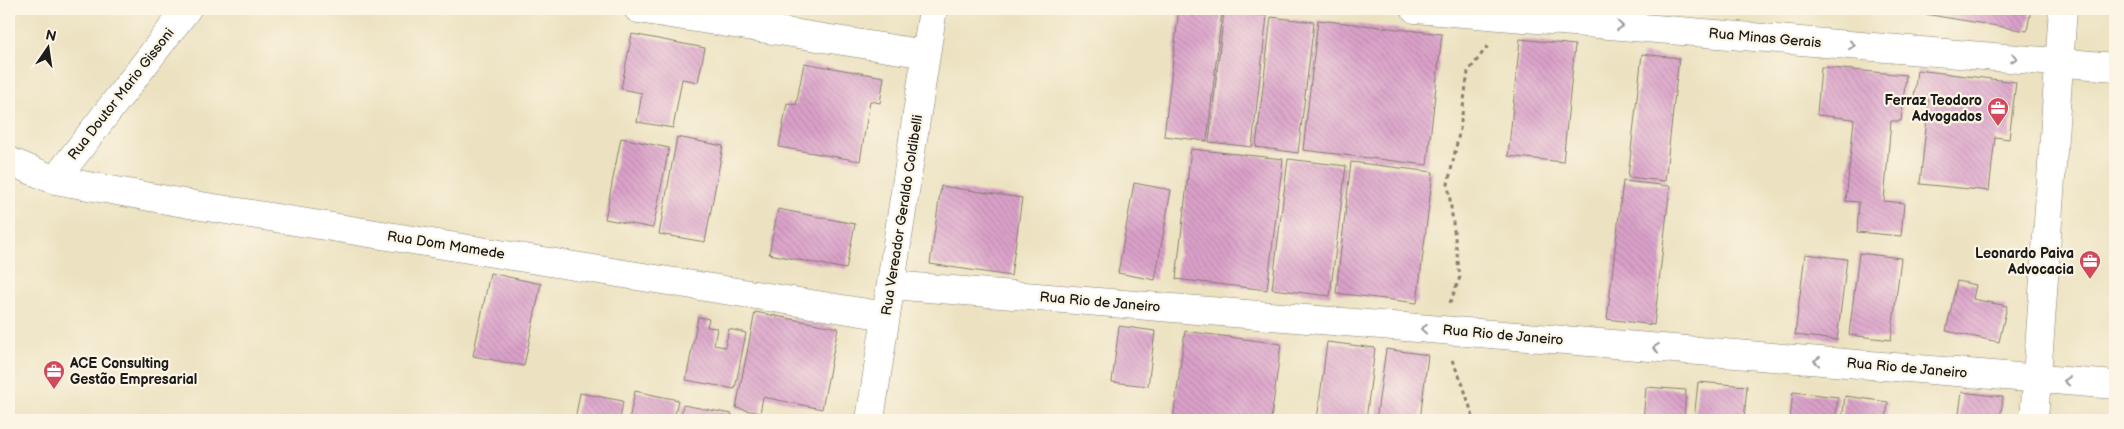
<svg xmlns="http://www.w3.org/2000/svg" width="2124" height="429" font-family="'Balsamiq Sans',sans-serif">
<defs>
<pattern id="building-back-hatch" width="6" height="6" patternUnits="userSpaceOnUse" patternTransform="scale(1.25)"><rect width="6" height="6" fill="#daa0c9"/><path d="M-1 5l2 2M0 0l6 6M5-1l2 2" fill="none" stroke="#ba89ac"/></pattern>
</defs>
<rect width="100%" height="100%" fill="#fcf5e5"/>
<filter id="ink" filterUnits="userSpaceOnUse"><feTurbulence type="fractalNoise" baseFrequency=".02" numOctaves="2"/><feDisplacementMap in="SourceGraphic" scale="10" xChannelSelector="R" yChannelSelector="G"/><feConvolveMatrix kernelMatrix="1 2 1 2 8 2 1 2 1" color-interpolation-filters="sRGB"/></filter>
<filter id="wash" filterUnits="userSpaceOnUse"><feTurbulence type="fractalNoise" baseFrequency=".0096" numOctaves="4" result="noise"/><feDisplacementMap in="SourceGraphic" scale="20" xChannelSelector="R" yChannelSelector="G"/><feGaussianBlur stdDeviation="1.12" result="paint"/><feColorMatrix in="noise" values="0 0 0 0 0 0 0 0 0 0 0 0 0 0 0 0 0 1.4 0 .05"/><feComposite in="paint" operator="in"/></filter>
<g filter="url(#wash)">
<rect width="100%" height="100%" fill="#ece2c1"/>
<g id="blocks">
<path fill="url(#building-back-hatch)" d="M 1179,9 L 1222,11 L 1207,141 L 1164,136 Z
M 1920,9 L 2031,9 L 2027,31 L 1919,13 Z
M 1224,11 L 1267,16 L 1252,147 L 1209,142 Z
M 1271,17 L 1314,22 L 1298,153 L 1256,147 Z
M 1318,20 L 1442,34 L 1427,165 L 1303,150 Z
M 632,34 L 705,48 L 698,82 L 682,79 L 673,128 L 637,122 L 642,93 L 621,89 Z
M 1520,39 L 1575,45 L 1563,162 L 1508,156 Z
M 1642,54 L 1679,58 L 1665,181 L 1628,177 Z
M 804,63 L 884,77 L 880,103 L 870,101 L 860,161 L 779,147 L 787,103 L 796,105 Z
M 1821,67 L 1906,75 L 1901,121 L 1891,121 L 1884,201 L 1904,203 L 1901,236 L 1857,232 L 1859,202 L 1846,201 L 1854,119 L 1817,115 Z
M 1917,70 L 2016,82 L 2009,139 L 1995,137 L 1989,191 L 1920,184 L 1929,100 L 1914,98 Z
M 677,137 L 723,146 L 705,242 L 659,234 Z
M 621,138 L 669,148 L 653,228 L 605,219 Z
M 1191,149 L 1283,159 L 1267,290 L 1176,279 Z
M 1288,159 L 1346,166 L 1330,296 L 1272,289 Z
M 1351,162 L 1433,172 L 1417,303 L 1336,293 Z
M 1623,181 L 1670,186 L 1654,325 L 1607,319 Z
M 1134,183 L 1171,190 L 1155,280 L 1118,273 Z
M 941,186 L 1022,198 L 1011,276 L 930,264 Z
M 778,209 L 855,224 L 846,269 L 769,254 Z
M 1859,253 L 1901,258 L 1891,340 L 1849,335 Z
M 1805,254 L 1847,259 L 1837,340 L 1795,335 Z
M 490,273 L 541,284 L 524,366 L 473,356 Z
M 1957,281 L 1976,285 L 1973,299 L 2007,306 L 1999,342 L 1946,331 Z
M 755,312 L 838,328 L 822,409 L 763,397 L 760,413 L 736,408 Z
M 698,317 L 709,319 L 707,327 L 717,328 L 714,345 L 725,347 L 729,329 L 746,333 L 735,389 L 686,380 Z
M 1119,326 L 1155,331 L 1148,386 L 1112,382 Z
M 1185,331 L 1281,344 L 1271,420 L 1173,420 Z
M 1327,342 L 1375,348 L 1366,420 L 1317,420 Z
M 1386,349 L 1428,355 L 1420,420 L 1376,420 Z
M 1698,382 L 1747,386 L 1744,420 L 1694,420 Z
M 1646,387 L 1686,390 L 1684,420 L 1643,420 Z
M 635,391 L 678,400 L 674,420 L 629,420 Z
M 1793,392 L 1838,397 L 1835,420 L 1790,420 Z
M 1962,392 L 2003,397 L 2000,420 L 1958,420 Z
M 580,393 L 623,401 L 620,420 L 575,420 Z
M 1845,396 L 1888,402 L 1886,420 L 1842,420 Z
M 683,405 L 732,414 L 731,420 L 680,420 Z"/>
</g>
</g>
<g filter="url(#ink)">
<use href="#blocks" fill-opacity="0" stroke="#847f6e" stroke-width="1"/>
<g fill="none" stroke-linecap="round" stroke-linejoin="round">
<g stroke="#847f6e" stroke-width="29">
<path id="minor" d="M 638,9 L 926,54
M 1415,9 L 2115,67
M 9,161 L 55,180 L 195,205 L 886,316
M 55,180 L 187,9
M 891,285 L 2115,385
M 870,420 L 933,9
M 2034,420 L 2063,9"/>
</g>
<path stroke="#847f6e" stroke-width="3" stroke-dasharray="4 4" stroke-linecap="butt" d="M 1450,303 L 1460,277 L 1448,184 L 1460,129 L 1468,72 L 1490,43
M 1452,360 L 1463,385 L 1474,420"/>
<use href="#minor" stroke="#fff" stroke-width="28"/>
</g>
<defs><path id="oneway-chevron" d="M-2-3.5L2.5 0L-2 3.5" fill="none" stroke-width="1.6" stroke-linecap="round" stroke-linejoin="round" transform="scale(1.25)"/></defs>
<g stroke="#999">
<use href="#oneway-chevron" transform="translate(1620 26) rotate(5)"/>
<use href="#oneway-chevron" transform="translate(1852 45) rotate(5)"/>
<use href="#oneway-chevron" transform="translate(2014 58) rotate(5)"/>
<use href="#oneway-chevron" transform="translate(1424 329) rotate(-175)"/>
<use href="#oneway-chevron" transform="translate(1656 348) rotate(-175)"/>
<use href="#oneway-chevron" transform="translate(1817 361) rotate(-175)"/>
<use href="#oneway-chevron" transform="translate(2067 381) rotate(-175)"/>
</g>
</g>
<defs>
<g id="office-pin" transform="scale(1.125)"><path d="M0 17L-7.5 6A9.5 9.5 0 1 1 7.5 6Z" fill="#d1495b" stroke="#fcf5e5"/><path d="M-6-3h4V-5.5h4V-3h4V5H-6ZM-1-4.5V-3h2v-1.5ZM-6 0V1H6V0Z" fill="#fff"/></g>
</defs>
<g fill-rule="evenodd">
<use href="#office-pin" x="1998" y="108"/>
<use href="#office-pin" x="2090" y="261"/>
<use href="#office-pin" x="54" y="371"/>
</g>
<g text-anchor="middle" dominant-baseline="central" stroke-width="4.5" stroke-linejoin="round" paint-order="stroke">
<g font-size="14" fill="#1c1c1c" stroke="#fcf5e5">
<text transform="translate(1765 38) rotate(5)">Rua Minas Gerais</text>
<text transform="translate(121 94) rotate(-52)">Rua Doutor Mario Gissoni</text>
<text transform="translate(902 215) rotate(-81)">Rua Vereador Geraldo Coldibelli</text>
<text transform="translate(446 245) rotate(9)">Rua Dom Mamede</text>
<text transform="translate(1100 302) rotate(5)">Rua Rio de Janeiro</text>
<text transform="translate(1503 335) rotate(5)">Rua Rio de Janeiro</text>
<text transform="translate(1907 368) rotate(5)">Rua Rio de Janeiro</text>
</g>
<g font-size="14" font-weight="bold" fill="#1c1c1c" stroke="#fcf5e5" text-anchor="end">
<text x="1982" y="100">Ferraz Teodoro<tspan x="1982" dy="16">Advogados</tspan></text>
<text x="2074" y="253">Leonardo Paiva<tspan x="2074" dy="16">Advocacia</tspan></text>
<text x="70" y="363" text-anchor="start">ACE Consulting<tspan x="70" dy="16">Gestão Empresarial</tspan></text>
</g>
</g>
<rect width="2124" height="429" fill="none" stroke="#fcf5e5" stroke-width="30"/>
<g transform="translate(48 48) rotate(13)" stroke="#fcf5e5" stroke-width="4" paint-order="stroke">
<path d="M0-4L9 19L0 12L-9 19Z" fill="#1c1c1c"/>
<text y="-8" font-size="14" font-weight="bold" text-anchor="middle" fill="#1c1c1c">N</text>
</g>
</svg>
